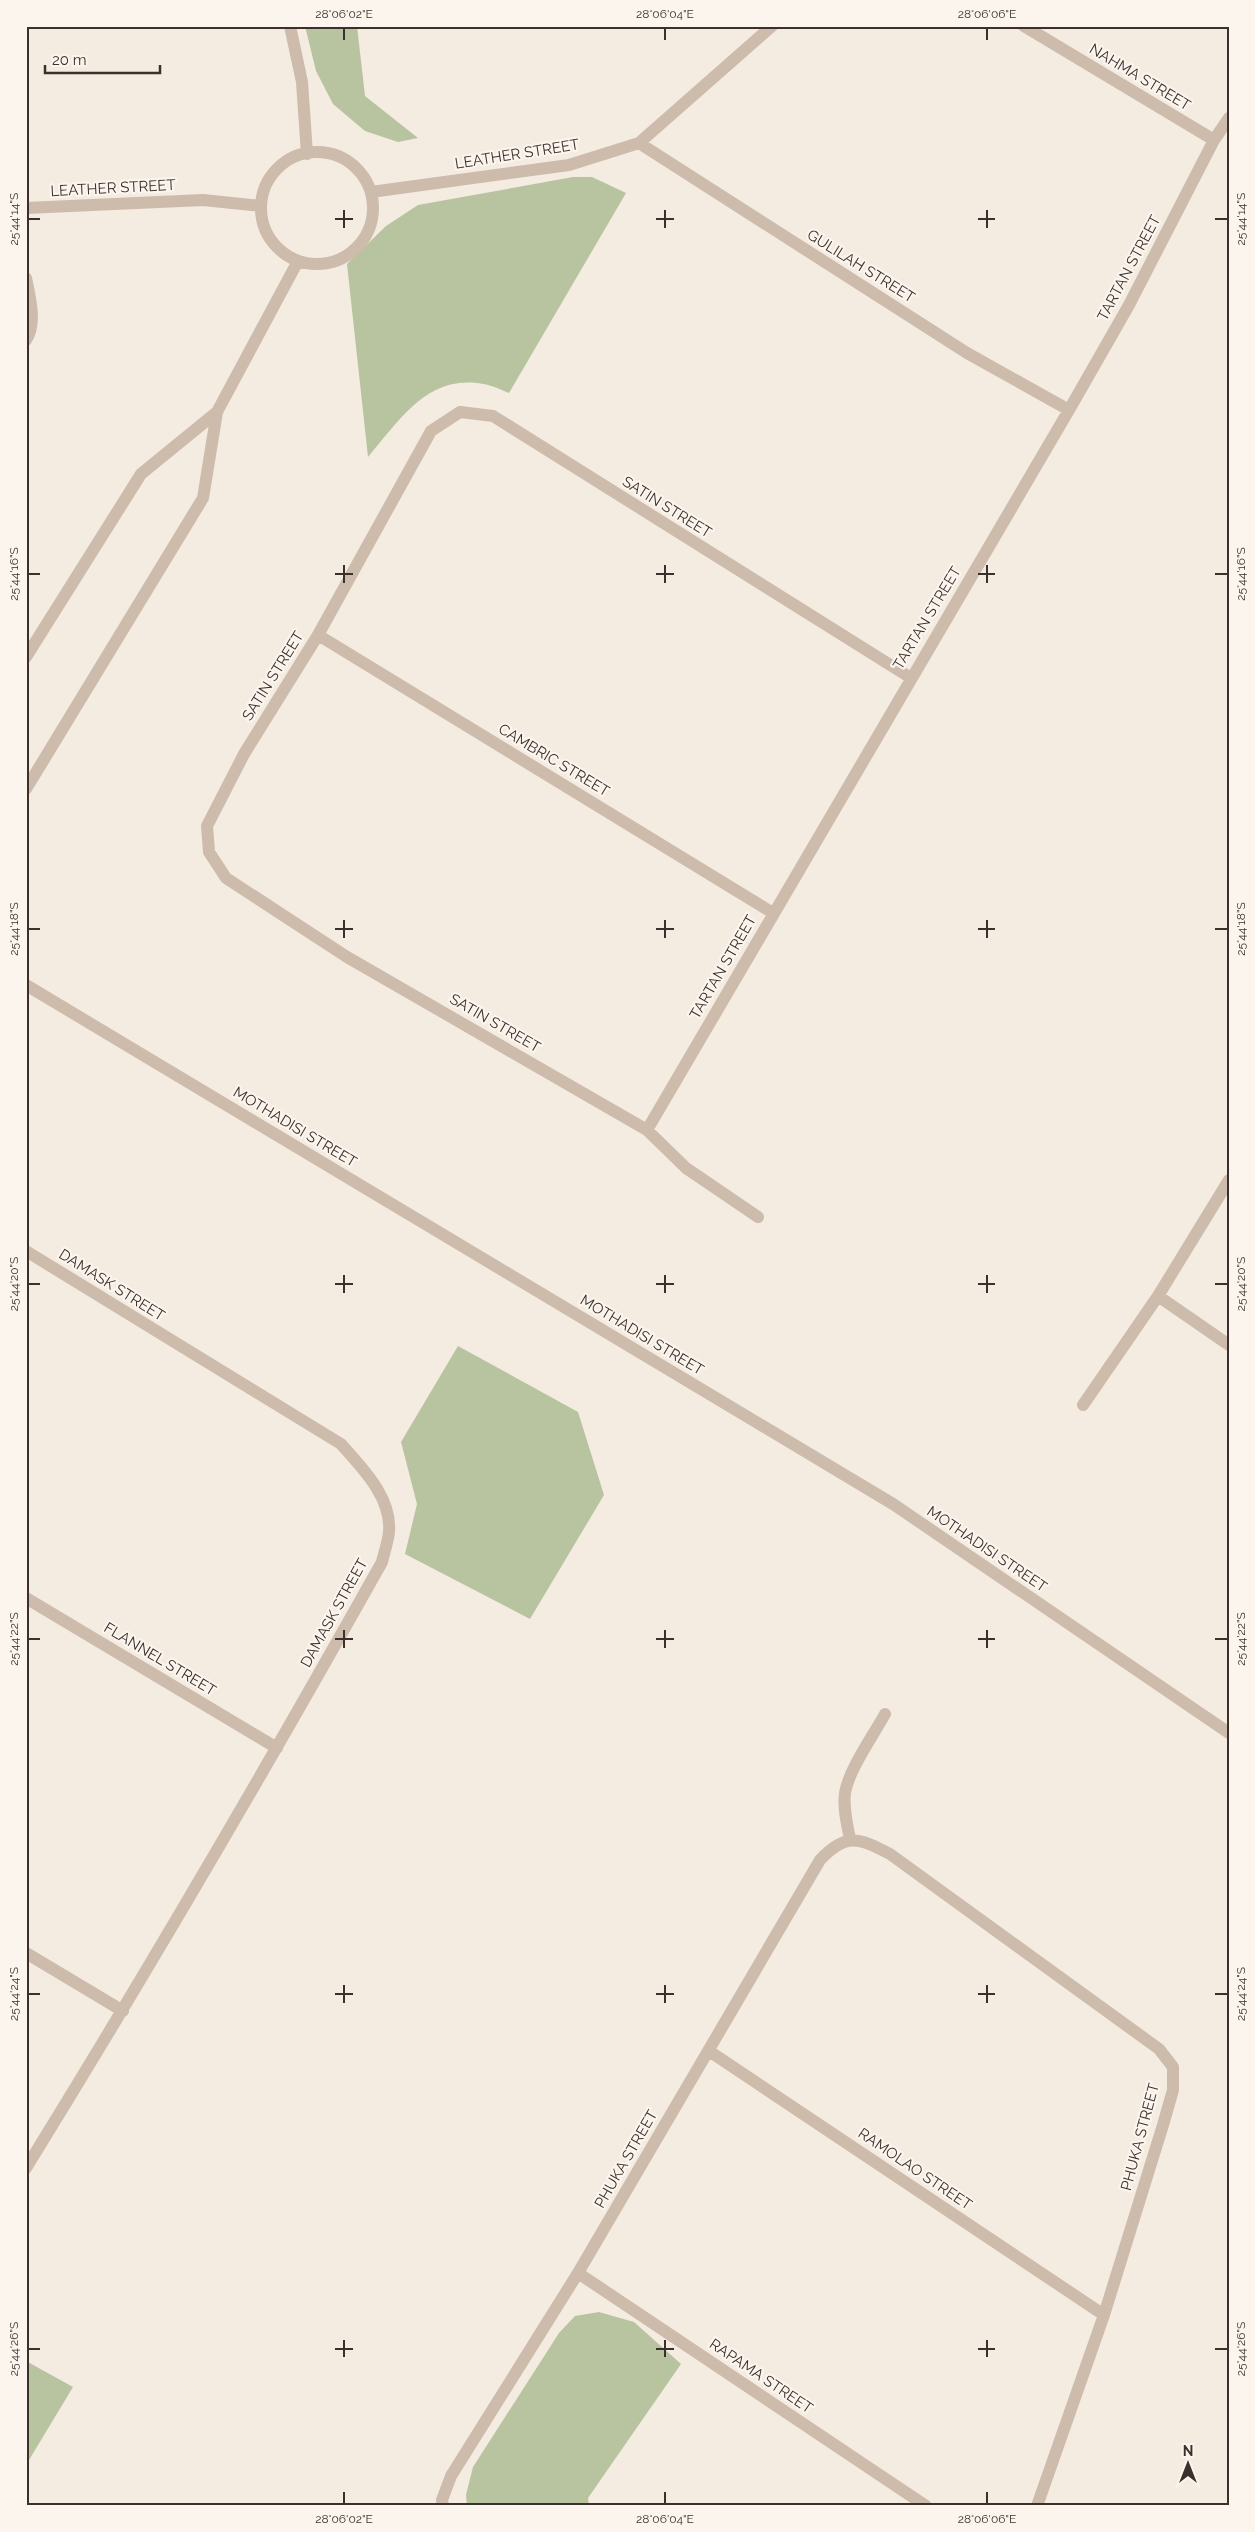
<svg xmlns="http://www.w3.org/2000/svg" width="1255" height="2532" font-family="Raleway,sans-serif">
<rect width="100%" height="100%" fill="#f4ebe1"/>
<path fill="#b8c4a0" d="M 305,26 L 357,26 L 365,96 L 418,138 L 398,142 L 365,131 L 333,104 L 316,71 Z
M 573,177 L 592,177 L 626,193 L 509,393 C 501,390 492,385 483,384 C 427,374 400,420 368,457 L 347,264 L 386,226 L 418,205 Z
M 458,1346 L 578,1412 L 604,1495 L 530,1619 L 405,1554 L 417,1504 L 401,1442 Z
M 599,2312 L 634,2322 L 681,2364 L 588,2498 L 589,2506 L 467,2506 L 466,2495 L 473,2467 L 559,2333 L 575,2316 Z
M 26,2361 L 73,2387 L 26,2465 Z"/>
<g fill="none" stroke-linecap="round" stroke-linejoin="round">
<path stroke="#cdbbac" stroke-width="12" d="M 290,26 L 302,82 L 307,154
M 1024,26 L 1214,140
M 639,143 L 967,353 L 1069,410
M261 208a56 56 0 1 1 112 0a56 56 0 1 1-112 0Z
M 371,192 L 569,165 L 639,143 L 772,26
M 26,208 L 203,200 L 261,206
M 26,278 C 30,297 37,324 26,340
M 318,635 L 773,913
M 26,657 L 141,474 L 217,412
M 26,789 L 203,498 L 217,412 L 298,261
M 26,985 L 893,1504 L 1229,1733
M 647,1130 L 1069,410 L 1129,305 L 1214,140 L 1229,118
M 758,1217 L 686,1168 L 647,1130 L 347,957 L 226,878 L 209,852 L 207,826 L 244,754 L 318,635 L 431,431 L 460,412 L 493,416 L 911,678
M 26,1251 L 341,1444 C 362,1468 392,1497 389,1532 C 388,1542 384,1553 382,1562 C 267,1767 149,1969 26,2168
M 1158,1296 L 1229,1345
M 1083,1405 L 1158,1296 L 1229,1180
M 26,1598 L 277,1748
M 850,1839 C 847,1824 843,1808 845,1793 C 849,1769 873,1736 885,1714
M 26,1953 L 123,2011
M 709,2051 L 1104,2315
M 578,2273 L 926,2506
M 443,2506 L 442,2500 L 451,2476 L 578,2273 L 820,1860 C 846,1832 859,1838 890,1854 L 1159,2049 L 1173,2067 L 1173,2090 L 1163,2125 L 1104,2315 L 1037,2506"/>
</g>
<path fill="none" stroke="#3b302b" stroke-width="2" d="M 344,28 L 344,40M 665,28 L 665,40M 987,28 L 987,40M 344,210 L 344,228M 665,210 L 665,228M 987,210 L 987,228M 28,219 L 40,219M 335,219 L 353,219M 656,219 L 674,219M 978,219 L 995,219M 1215,219 L 1228,219M 344,565 L 344,583M 665,565 L 665,583M 987,565 L 987,583M 28,574 L 40,574M 335,574 L 353,574M 656,574 L 674,574M 978,574 L 995,574M 1215,574 L 1228,574M 344,920 L 344,938M 665,920 L 665,938M 987,920 L 987,938M 28,929 L 40,929M 335,929 L 353,929M 656,929 L 674,929M 978,929 L 995,929M 1215,929 L 1228,929M 344,1275 L 344,1293M 665,1275 L 665,1293M 987,1275 L 987,1293M 28,1284 L 40,1284M 335,1284 L 353,1284M 656,1284 L 674,1284M 978,1284 L 995,1284M 1215,1284 L 1228,1284M 344,1630 L 344,1648M 665,1630 L 665,1648M 987,1630 L 987,1648M 28,1639 L 40,1639M 335,1639 L 353,1639M 656,1639 L 674,1639M 978,1639 L 995,1639M 1215,1639 L 1228,1639M 344,1985 L 344,2003M 665,1985 L 665,2003M 987,1985 L 987,2003M 28,1994 L 40,1994M 335,1994 L 353,1994M 656,1994 L 674,1994M 978,1994 L 995,1994M 1215,1994 L 1228,1994M 344,2340 L 344,2357M 665,2340 L 665,2357M 987,2340 L 987,2357M 28,2349 L 40,2349M 335,2349 L 353,2349M 656,2349 L 674,2349M 978,2349 L 995,2349M 1215,2349 L 1228,2349M 344,2492 L 344,2504M 665,2492 L 665,2504M 987,2492 L 987,2504"/>
<g text-anchor="middle" dominant-baseline="central" stroke-width="4.5" stroke-linejoin="round" paint-order="stroke">
<g font-size="15" fill="#3b302b" stroke="#fbf5ee">
<text transform="translate(1140 77) rotate(31)">NAHMA STREET</text>
<text transform="translate(517 154) rotate(-9)">LEATHER STREET</text>
<text transform="translate(113 188) rotate(-3)">LEATHER STREET</text>
<text transform="translate(861 266) rotate(32)">GULILAH STREET</text>
<text transform="translate(1129 268) rotate(-62)">TARTAN STREET</text>
<text transform="translate(667 507) rotate(32)">SATIN STREET</text>
<text transform="translate(927 618) rotate(-59)">TARTAN STREET</text>
<text transform="translate(273 676) rotate(-58)">SATIN STREET</text>
<text transform="translate(554 760) rotate(31)">CAMBRIC STREET</text>
<text transform="translate(723 967) rotate(-60)">TARTAN STREET</text>
<text transform="translate(495 1023) rotate(30)">SATIN STREET</text>
<text transform="translate(295 1127) rotate(31)">MOTHADISI STREET</text>
<text transform="translate(112 1285) rotate(32)">DAMASK STREET</text>
<text transform="translate(642 1335) rotate(31)">MOTHADISI STREET</text>
<text transform="translate(987 1549) rotate(34)">MOTHADISI STREET</text>
<text transform="translate(334 1613) rotate(-61)">DAMASK STREET</text>
<text transform="translate(160 1659) rotate(31)">FLANNEL STREET</text>
<text transform="translate(1140 2137) rotate(-75)">PHUKA STREET</text>
<text transform="translate(626 2159) rotate(-60)">PHUKA STREET</text>
<text transform="translate(915 2169) rotate(34)">RAMOLAO STREET</text>
<text transform="translate(761 2376) rotate(34)">RAPAMA STREET</text>
</g>
</g>
<rect width="1255" height="2532" fill="none" stroke="#fbf5ee" stroke-width="55"/>
<g transform="translate(1188 2464)" stroke="#fbf5ee" stroke-width="4" paint-order="stroke">
<path d="M0-4L9 19L0 12L-9 19Z" fill="#3b302b"/>
<text y="-8" font-size="14" font-weight="bold" text-anchor="middle" fill="#3b302b">N</text>
</g>
<path d="M45 65v8h115v-8" fill="none" stroke="#3b302b" stroke-width="2.5"/>
<text x="52" y="65" font-size="15" fill="#3b302b" stroke="#fbf5ee" stroke-width="4" paint-order="stroke">20 m</text>
<rect x="28" y="28" width="1200" height="2476" fill="none" stroke="#3b302b" stroke-width="2"/>
<g font-size="12" text-anchor="middle" fill="#3b302b">
<text x="344" y="18">28°06'02"E</text>
<text x="665" y="18">28°06'04"E</text>
<text x="987" y="18">28°06'06"E</text>
<text transform="translate(14 219) rotate(-90)" y="4">25°44'14"S</text>
<text transform="translate(1241 219) rotate(-90)" y="4">25°44'14"S</text>
<text transform="translate(14 574) rotate(-90)" y="4">25°44'16"S</text>
<text transform="translate(1241 574) rotate(-90)" y="4">25°44'16"S</text>
<text transform="translate(14 929) rotate(-90)" y="4">25°44'18"S</text>
<text transform="translate(1241 929) rotate(-90)" y="4">25°44'18"S</text>
<text transform="translate(14 1284) rotate(-90)" y="4">25°44'20"S</text>
<text transform="translate(1241 1284) rotate(-90)" y="4">25°44'20"S</text>
<text transform="translate(14 1639) rotate(-90)" y="4">25°44'22"S</text>
<text transform="translate(1241 1639) rotate(-90)" y="4">25°44'22"S</text>
<text transform="translate(14 1994) rotate(-90)" y="4">25°44'24"S</text>
<text transform="translate(1241 1994) rotate(-90)" y="4">25°44'24"S</text>
<text transform="translate(14 2349) rotate(-90)" y="4">25°44'26"S</text>
<text transform="translate(1241 2349) rotate(-90)" y="4">25°44'26"S</text>
<text x="344" y="2523">28°06'02"E</text>
<text x="665" y="2523">28°06'04"E</text>
<text x="987" y="2523">28°06'06"E</text>
</g>
</svg>
